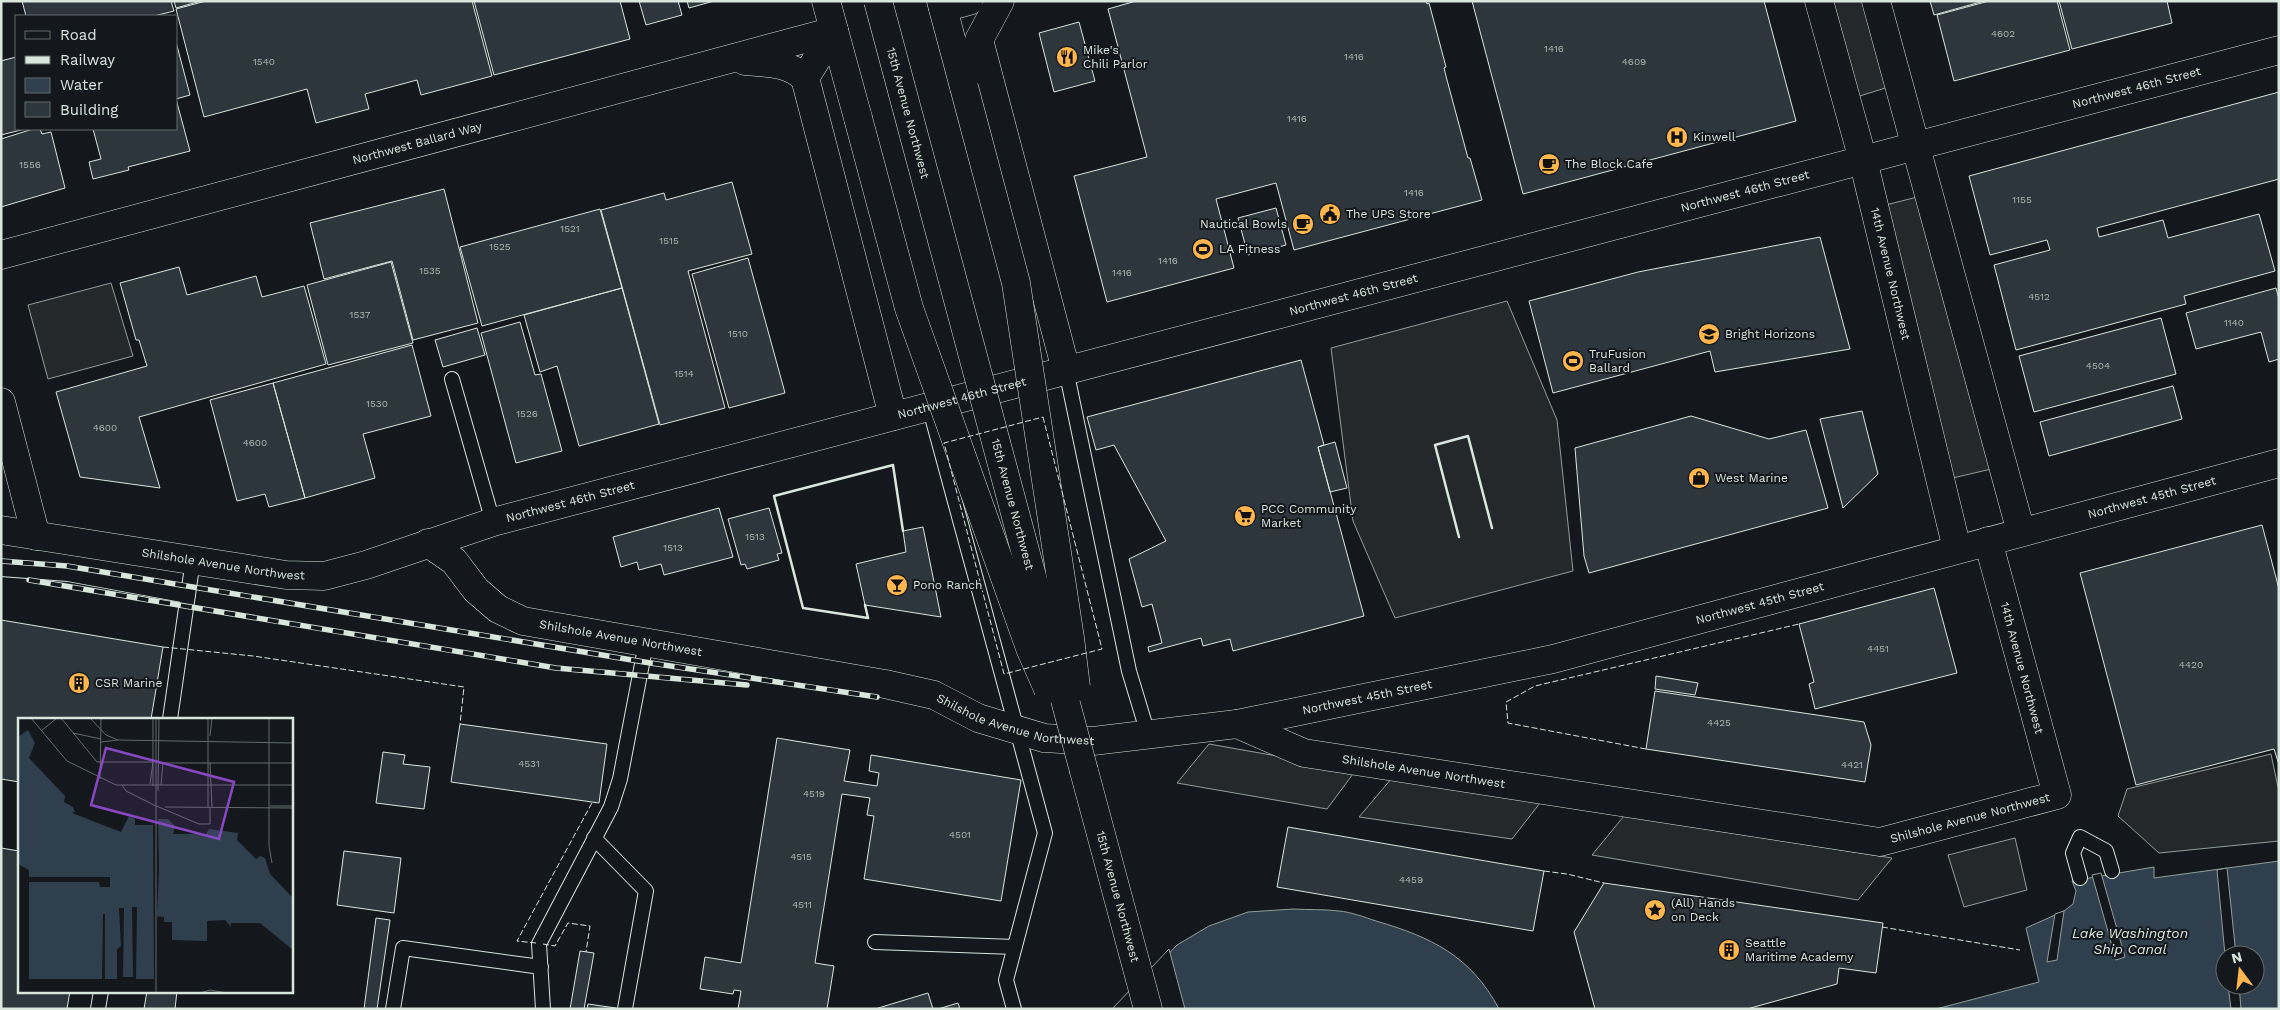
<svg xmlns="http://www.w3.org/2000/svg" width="2280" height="1010" font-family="'Work Sans',sans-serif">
<rect width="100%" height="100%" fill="#14181c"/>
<path fill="#24282b" stroke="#939e99" d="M 1819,1 L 1876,1 L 1898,84 L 1847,100 Z
M 1929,194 L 2004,466 L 1940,481 L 1874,208 Z
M 111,283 L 133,356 L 48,379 L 28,305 Z
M 1507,301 L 1557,420 L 1573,571 L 1395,618 L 1353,521 L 1331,348 Z
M 1209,744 L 1356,770 L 1327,809 L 1177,783 Z
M 2271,754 L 2279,792 L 2279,841 L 2159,853 L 2118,816 L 2127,789 Z
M 1392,778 L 1540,803 L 1512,839 L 1359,817 Z
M 1624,816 L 1892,858 L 1858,900 L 1592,855 Z
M 2015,838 L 2027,890 L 1964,907 L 1948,855 Z"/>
<path fill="#2f3f4d" stroke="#939e99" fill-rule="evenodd" d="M 2279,861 L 2279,1009 L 1936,1009 L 2039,982 L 2026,928 L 2064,911 L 2073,904 L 2076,891 L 2072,881 L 2154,867 L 2154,878 ZM 2225,955 L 2255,955 L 2255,985 L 2225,985 Z
M 1293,909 C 1308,910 1323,909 1339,911 C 1351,912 1364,917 1376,921 C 1431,937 1471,956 1499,1009 L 1116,1009 L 1177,945 L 1209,926 L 1248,912 Z"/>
<path fill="#14181c" stroke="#939e99" d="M 2227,868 L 2236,955 L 2225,955 L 2217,870 Z
M 2101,873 L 2125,957 L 2116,960 L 2092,875 Z
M 2064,911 L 2057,960 L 2047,962 L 2055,914 Z
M 1169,949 L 1185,1009 L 1113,1009 L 1114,1007 Z
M 2228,985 L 2239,985 L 2241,1009 L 2231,1009 Z"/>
<path fill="#2c363c" stroke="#d8e6dc" d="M 22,1 L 171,1 L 174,11 L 154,16 L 26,16 Z
M 174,1 L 201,1 L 176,8 Z
M 206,1 L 472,1 L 492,76 L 421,95 L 417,80 L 365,94 L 369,109 L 316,123 L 307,89 L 204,117 L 176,9 Z
M 474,1 L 620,1 L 630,39 L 494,75 Z
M 639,1 L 678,1 L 682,15 L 646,25 Z
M 687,1 L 714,1 L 689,8 Z
M 1136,1 L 1426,1 L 1427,4 L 1429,3 L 1446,67 L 1444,68 L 1447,80 L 1468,158 L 1470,158 L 1482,200 L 1294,250 L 1276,183 L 1216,199 L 1234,268 L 1107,302 L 1074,176 L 1147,157 L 1108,9 Z
M 1472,1 L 1764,1 L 1796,121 L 1523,194 Z
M 1930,1 L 1984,1 L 1934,15 Z
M 1989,1 L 2057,1 L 2070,50 L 1954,81 L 1937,15 Z
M 2059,1 L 2167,1 L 2172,23 L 2072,49 Z
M 1079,22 L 1095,81 L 1054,92 L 1039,33 Z
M 176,42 L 190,95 L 176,99 L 190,151 L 128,167 L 129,170 L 93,179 L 89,162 L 101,159 L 93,129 L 176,129 Z
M 16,57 L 16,129 L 25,129 L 1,135 L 1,61 Z
M 2279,92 L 2279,179 L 2097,228 L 2099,237 L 2163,220 L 2168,238 L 2259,214 L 2275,271 L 2184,296 L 2186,304 L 2016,350 L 1994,265 L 2050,250 L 2047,240 L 1990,255 L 1969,176 Z
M 33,129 L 40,129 L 42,134 L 51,132 L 65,188 L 1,207 L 1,139 Z
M 732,182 L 752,254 L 688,271 L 725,408 L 660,425 L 601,210 L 664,193 L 666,200 Z
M 444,189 L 478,323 L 413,340 L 392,261 L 324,279 L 310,223 Z
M 1276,208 L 1286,245 L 1248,255 L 1238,218 Z
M 600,209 L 622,288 L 482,326 L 460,247 Z
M 1820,237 L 1850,349 L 1715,372 L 1710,351 L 1553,393 L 1529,301 L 1638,272 Z
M 748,258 L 785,393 L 729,408 L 692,274 Z
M 391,262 L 413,343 L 328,365 L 307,285 Z
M 179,267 L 187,295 L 256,276 L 262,297 L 304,286 L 326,364 L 139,417 L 160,488 L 80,477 L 56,392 L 147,366 L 139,340 L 136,340 L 120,283 Z
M 622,288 L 659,424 L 579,446 L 557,366 L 540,372 L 524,315 Z
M 2276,288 L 2279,299 L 2279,359 L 2269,362 L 2261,332 L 2196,349 L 2186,313 Z
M 2161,318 L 2176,374 L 2034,412 L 2019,356 Z
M 520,322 L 535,375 L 541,374 L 562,451 L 516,463 L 481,333 Z
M 477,328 L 485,355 L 443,367 L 435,340 Z
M 412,345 L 431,416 L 363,434 L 375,478 L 305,498 L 273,383 Z
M 1301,360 L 1324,445 L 1318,447 L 1364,616 L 1233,651 L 1230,639 L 1203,646 L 1201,638 L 1149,652 L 1148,647 L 1162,643 L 1152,604 L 1142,607 L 1129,559 L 1166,541 L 1114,445 L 1096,450 L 1087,417 Z
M 273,383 L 305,498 L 269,507 L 265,494 L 237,501 L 210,400 Z
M 2173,386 L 2182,419 L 2049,456 L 2040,422 Z
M 1862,411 L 1878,474 L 1843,508 L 1820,419 Z
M 1691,416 L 1769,439 L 1806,430 L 1828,508 L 1589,573 L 1584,556 L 1575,448 Z
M 1335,442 L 1347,488 L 1330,492 L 1318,447 Z
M 719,508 L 733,557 L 664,575 L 661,564 L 639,570 L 637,562 L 621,567 L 613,537 Z
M 769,508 L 782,553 L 777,554 L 779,560 L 747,569 L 745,564 L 741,565 L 728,519 Z
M 2262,525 L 2279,589 L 2279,765 L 2274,749 L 2136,785 L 2080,573 Z
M 923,527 L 941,617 L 865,605 L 856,564 L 906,552 L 903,531 Z
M 1934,588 L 1957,673 L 1815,709 L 1809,684 L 1814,682 L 1799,624 Z
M 1,620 L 163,647 L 151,719 L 19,719 L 19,782 L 1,779 Z
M 1656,676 L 1698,683 L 1695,695 L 1655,689 Z
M 1655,691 L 1864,722 L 1871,745 L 1865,782 L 1646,749 Z
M 460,724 L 607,744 L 599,803 L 451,782 Z
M 777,738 L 850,750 L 844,781 L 877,786 L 879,773 L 869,771 L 871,755 L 1021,780 L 1001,901 L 864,879 L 874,816 L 867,815 L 870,798 L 842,794 L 815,963 L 834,966 L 827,1009 L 738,1009 L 741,991 L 734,990 L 733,994 L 700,989 L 705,957 L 741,963 Z
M 383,752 L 405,755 L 403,764 L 430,767 L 424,809 L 376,803 Z
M 1288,827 L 1544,871 L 1533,931 L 1277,887 Z
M 1,848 L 19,851 L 19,991 L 70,991 L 67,1009 L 1,1009 Z
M 344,851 L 401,858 L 394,913 L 337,905 Z
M 1604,883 L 1883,923 L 1876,973 L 1839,968 L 1837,984 L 1747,1009 L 1595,1009 L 1574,932 Z
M 376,918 L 390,920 L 377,1009 L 364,1009 Z
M 580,951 L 594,953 L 584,1009 L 570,1009 Z
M 147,991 L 177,991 L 175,1009 L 144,1009 Z
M 928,993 L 933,1009 L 875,1009 Z
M 958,1003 L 960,1009 L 938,1009 Z
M 588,1004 L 616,1008 L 616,1009 L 587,1009 Z"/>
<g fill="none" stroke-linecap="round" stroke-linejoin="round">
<g stroke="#d8e6dc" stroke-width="16">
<path id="service" d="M 1066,370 L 1129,671 L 1148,734
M 452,379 L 493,522
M 929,406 L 1045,833 L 1006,980 L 1014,1009
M 1,569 L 68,574 L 188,596
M 170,719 L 193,560
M 594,838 L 646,891 L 625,1009
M 2080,878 L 2073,853 L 2080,837 L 2106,851 L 2112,871
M 875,942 L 1015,947
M 98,1009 L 101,991
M 393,1009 L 403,948 L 541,967
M 543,1009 L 539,944 L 611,807 L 620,779 L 646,643"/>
</g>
<g stroke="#d8e6dc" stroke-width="29">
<g id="minor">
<path d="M 1000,1 L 979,40 L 1066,370"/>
<path id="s1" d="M 1819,1 L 1863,160 L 1957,549"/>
<path d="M 1876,1 L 2021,532"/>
<path d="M 943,8 L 969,1"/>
<path d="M 834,31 L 805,78 L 893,416"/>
<path d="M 1,402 L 36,536"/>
<path id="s2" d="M 428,543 L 454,561 L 476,590 L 498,609 L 523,621 L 885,684 L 934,695 L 978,718 L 1044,738 L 1093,741 L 1237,724 L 1553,659 L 2279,463"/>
<path id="s3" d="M 1237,724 L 1304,753 L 1880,842 L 2057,795 L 1988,541"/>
</g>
</g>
<g stroke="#d8e6dc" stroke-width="29">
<g id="tertiary">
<path d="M 745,61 C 767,63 788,62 805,78"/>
<path id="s4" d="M 1,255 L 834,31"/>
<path id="s5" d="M 1,530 L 286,575 L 324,576 L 366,565 L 493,522 L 2279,50"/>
</g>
</g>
<g stroke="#d8e6dc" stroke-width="29">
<g id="primary">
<path d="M 826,1 L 858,118"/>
<path d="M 941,1 L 964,87"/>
<path id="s6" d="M 1084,771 L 1148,1009"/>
</g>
</g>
<use href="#service" stroke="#14181c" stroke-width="14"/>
<use href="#minor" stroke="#14181c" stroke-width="28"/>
<use href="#tertiary" stroke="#14181c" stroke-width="28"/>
<use href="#primary" stroke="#14181c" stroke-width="28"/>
<g stroke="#d8e6dc" stroke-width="5.5">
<path id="rail" d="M 1,561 L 67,566 L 644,662 L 877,697
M 29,580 L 556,668 L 747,685"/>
</g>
<use href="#rail" stroke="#14181c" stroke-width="4" stroke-dasharray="11" stroke-linecap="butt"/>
<g stroke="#d8e6dc" stroke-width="29" stroke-linecap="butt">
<g id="primary-bridge">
<path id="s7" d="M 878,1 L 1084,771"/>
<path d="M 964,87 L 1016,283 L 1070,638 L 1076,687"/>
<path d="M 858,118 L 909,308 L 1030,648 L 1048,689"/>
</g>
</g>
<use href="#primary-bridge" stroke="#14181c" stroke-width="28"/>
<path stroke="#d8e6dc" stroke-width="1" stroke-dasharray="6 2.5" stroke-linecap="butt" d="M 1043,417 L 1102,649 L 1004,674 L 944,443 Z
M 163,647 L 253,656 L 464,687 L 460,724
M 1646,749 L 1508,723 L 1506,702 L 1535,686 L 1799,624
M 1544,871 L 1567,874 L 1604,883
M 1882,927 L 2020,950
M 536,943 L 517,941 L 593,801
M 543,944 L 555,946 L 568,923 L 590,926 L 586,952"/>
<path stroke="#d8e6dc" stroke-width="2.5" d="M 1459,537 L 1435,445 L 1468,436 L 1492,528
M 865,605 L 868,618 L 803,608 L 774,496 L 893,465 L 903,531"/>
</g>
<defs>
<g id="restaurant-disc" transform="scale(1.125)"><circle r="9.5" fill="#ffb74d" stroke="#14181c"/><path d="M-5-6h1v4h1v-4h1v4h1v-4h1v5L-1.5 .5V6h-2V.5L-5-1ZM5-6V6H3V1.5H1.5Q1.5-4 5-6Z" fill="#111"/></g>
<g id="hospital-disc" transform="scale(1.125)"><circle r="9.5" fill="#ffb74d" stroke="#14181c"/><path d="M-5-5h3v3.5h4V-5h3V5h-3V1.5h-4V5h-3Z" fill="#111"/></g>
<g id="cafe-disc" transform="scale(1.125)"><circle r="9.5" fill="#ffb74d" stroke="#14181c"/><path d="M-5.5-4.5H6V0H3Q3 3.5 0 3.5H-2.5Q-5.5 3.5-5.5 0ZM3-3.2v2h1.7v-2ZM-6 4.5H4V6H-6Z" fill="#111"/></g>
<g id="civic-disc" transform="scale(1.125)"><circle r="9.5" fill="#ffb74d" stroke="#14181c"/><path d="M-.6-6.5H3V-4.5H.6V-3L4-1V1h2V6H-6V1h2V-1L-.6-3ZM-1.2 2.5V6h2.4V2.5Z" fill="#111"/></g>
<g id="stadium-disc" transform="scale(1.125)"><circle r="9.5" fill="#ffb74d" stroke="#14181c"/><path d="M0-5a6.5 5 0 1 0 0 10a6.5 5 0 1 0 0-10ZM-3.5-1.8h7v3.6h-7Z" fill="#111"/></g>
<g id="school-disc" transform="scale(1.125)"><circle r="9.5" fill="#ffb74d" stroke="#14181c"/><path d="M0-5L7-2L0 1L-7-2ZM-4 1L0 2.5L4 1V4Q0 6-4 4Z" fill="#111"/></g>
<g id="shop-disc" transform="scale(1.125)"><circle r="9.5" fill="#ffb74d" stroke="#14181c"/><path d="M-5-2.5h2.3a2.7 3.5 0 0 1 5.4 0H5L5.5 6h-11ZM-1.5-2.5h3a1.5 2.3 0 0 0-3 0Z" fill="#111"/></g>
<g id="supermarket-disc" transform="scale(1.125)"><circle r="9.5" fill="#ffb74d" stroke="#14181c"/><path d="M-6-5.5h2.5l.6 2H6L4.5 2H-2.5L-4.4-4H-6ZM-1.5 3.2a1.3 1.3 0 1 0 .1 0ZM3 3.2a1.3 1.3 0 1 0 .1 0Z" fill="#111"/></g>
<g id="bar-disc" transform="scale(1.125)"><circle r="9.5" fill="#ffb74d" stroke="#14181c"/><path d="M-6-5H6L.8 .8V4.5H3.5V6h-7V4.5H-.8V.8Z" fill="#111"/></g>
<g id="building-disc" transform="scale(1.125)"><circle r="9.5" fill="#ffb74d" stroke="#14181c"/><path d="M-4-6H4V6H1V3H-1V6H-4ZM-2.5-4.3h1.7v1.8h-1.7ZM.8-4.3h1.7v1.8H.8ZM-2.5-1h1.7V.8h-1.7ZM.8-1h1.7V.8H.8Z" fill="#111"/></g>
<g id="sight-disc" transform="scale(1.125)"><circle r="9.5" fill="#ffb74d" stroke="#14181c"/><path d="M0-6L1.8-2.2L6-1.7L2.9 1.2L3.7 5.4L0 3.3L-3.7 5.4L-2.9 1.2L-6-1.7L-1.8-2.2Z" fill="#111"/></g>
</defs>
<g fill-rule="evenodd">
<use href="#restaurant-disc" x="1067" y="57"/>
<use href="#hospital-disc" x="1677" y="137"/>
<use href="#cafe-disc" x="1549" y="164"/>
<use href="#civic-disc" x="1330" y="214"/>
<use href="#cafe-disc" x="1303" y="224"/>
<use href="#stadium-disc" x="1203" y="249"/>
<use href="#school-disc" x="1709" y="334"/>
<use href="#stadium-disc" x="1573" y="361"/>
<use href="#shop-disc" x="1699" y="478"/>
<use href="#supermarket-disc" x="1245" y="516"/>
<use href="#bar-disc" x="897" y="585"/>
<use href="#building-disc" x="79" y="683"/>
<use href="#sight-disc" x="1655" y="910"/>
<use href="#building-disc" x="1729" y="950"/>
</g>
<g text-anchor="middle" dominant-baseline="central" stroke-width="4" stroke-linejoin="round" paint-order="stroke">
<g font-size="10" fill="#adbab4">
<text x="2003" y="33">4602</text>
<text x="1554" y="48">1416</text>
<text x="1354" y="56">1416</text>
<text x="264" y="61">1540</text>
<text x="1634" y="61">4609</text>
<text x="1297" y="118">1416</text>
<text x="30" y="164">1556</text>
<text x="1414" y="192">1416</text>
<text x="2022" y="199">1155</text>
<text x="570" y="228">1521</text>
<text x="669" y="240">1515</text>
<text x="500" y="246">1525</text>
<text x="1168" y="260">1416</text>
<text x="430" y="270">1535</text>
<text x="1122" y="272">1416</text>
<text x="2039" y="296">4512</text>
<text x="360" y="314">1537</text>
<text x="2234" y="322">1140</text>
<text x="738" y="333">1510</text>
<text x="2098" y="365">4504</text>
<text x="684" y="373">1514</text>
<text x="377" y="403">1530</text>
<text x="527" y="413">1526</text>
<text x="105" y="427">4600</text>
<text x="255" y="442">4600</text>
<text x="755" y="536">1513</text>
<text x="673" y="547">1513</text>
<text x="1878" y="648">4451</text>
<text x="2191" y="664">4420</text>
<text x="1719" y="722">4425</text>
<text x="529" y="763">4531</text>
<text x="1852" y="764">4421</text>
<text x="814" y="793">4519</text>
<text x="960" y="834">4501</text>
<text x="801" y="856">4515</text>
<text x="1411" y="879">4459</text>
<text x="802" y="904">4511</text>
</g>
<g font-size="12" fill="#d8e6dc" stroke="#14181c" text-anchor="start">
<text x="1083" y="50">Mike's<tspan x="1083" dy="14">Chili Parlor</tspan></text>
<text x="1693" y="137">Kinwell</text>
<text x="1565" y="164">The Block Cafe</text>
<text x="1346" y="214">The UPS Store</text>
<text x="1287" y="224" text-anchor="end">Nautical Bowls</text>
<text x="1219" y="249">LA Fitness</text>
<text x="1725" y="334">Bright Horizons</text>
<text x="1589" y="354">TruFusion<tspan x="1589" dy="14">Ballard</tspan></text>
<text x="1715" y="478">West Marine</text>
<text x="1261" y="509">PCC Community<tspan x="1261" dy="14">Market</tspan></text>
<text x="913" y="585">Pono Ranch</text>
<text x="95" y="683">CSR Marine</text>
<text x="1671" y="903">(All) Hands<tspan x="1671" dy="14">on Deck</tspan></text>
<text x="1745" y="943">Seattle<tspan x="1745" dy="14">Maritime Academy</tspan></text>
</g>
<g font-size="12" fill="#d8e6dc" stroke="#14181c">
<text stroke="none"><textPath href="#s5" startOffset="2204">Northwest 46th Street</textPath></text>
<text stroke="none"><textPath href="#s7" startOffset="116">15th Avenue Northwest</textPath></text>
<text stroke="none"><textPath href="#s4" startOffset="431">Northwest Ballard Way</textPath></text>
<text stroke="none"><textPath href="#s5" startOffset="1799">Northwest 46th Street</textPath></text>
<text stroke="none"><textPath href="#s1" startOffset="282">14th Avenue Northwest</textPath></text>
<text stroke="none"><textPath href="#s5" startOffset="1394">Northwest 46th Street</textPath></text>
<text stroke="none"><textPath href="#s5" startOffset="989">Northwest 46th Street</textPath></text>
<text stroke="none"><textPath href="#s2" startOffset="1798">Northwest 45th Street</textPath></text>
<text stroke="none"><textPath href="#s5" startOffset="584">Northwest 46th Street</textPath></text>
<text stroke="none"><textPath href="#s7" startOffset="521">15th Avenue Northwest</textPath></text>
<text stroke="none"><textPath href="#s5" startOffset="225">Shilshole Avenue Northwest</textPath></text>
<text stroke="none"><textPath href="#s2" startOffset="1392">Northwest 45th Street</textPath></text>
<text stroke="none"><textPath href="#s2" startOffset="224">Shilshole Avenue Northwest</textPath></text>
<text transform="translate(2022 668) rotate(75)">14th Avenue Northwest</text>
<text stroke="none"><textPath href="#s2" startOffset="988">Northwest 45th Street</textPath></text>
<text stroke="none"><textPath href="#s2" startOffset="629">Shilshole Avenue Northwest</textPath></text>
<text stroke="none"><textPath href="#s3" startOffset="194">Shilshole Avenue Northwest</textPath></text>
<text stroke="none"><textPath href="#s3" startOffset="749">Shilshole Avenue Northwest</textPath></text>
<text stroke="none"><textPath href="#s6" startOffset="130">15th Avenue Northwest</textPath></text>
</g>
<g font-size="14" font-style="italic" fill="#d8e6dc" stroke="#14181c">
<text x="2130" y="933">Lake Washington<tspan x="2130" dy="16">Ship Canal</tspan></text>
</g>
</g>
<g transform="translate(18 718)">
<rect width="275" height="275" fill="#14181c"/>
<path d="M 10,12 L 17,25 L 11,40 L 47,78 L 46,84 L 55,89 L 57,94 L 54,95 L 103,114 L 111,98 L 117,101 L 117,107 L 134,107 L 140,101 L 150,101 L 157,108 L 155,116 L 188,116 L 191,111 L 220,115 L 219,122 L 238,141 L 242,138 L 247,140 L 252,156 L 275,180 L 275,232 L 242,205 L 213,205 L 213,209 L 207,202 L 189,203 L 189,223 L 154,222 L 154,204 L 146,204 L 146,199 L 136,198 L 136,261 L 11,261 L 11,152 L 0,146 L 0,19 Z" fill="#2f3f4d"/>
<path d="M 140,98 L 141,153 L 136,263 L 135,101 ZM 10,159 L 92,159 L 92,169 L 82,169 L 81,164 L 10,164 ZM 114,189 L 119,189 L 118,261 L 99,261 L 99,231 L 103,228 L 101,190 L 106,190 L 105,259 L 115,259 ZM 85,196 L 87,196 L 87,261 L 84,261 Z" fill="#14181c"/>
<path fill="none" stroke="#626a69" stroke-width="1" d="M 13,0 L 49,43 L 98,67 L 275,67M 43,0 L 79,44 L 135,44 L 132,66M 72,0 L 88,17 L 100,22 L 275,25M 135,0 L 135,68M 138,0 L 138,275M 251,0 L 251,128 L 254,145M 252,0 L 275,0M 23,13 L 39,0M 55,15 L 83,21M 192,18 L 194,0M 83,24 L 100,22M 141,45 L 275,45M 192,45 L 194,90M 82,61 L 83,0M 104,67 L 108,73 L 136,87 L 181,106 L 192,106 L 192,90M 143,67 L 145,45M 140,73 L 141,0M 252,88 L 275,88M 147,89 L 275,90M 190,90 L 190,0M 182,275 L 192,272 L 209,275"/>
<path fill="#8948c3" fill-opacity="0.15" stroke="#8948c3" stroke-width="2.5" d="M 88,30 L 216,64 L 201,121 L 73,87 Z"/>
<rect width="275" height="275" fill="none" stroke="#d8e6dc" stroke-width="2.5"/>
</g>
<rect width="2280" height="1010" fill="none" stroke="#d8e6dc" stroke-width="5"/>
<rect x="15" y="15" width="162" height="115" fill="#14181c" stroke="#626a69"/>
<rect x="25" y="31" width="25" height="8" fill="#14181c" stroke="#626a69"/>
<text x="60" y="40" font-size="15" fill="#d8e6dc">Road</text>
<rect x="25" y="56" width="25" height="8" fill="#d8e6dc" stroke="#626a69"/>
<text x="60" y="65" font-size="15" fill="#d8e6dc">Railway</text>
<rect x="25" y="78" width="25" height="15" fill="#2f3f4d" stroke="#626a69"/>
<text x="60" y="90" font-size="15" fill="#d8e6dc">Water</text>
<rect x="25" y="102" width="25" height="15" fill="#2c363c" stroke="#626a69"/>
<text x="60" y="115" font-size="15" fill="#d8e6dc">Building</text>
<g transform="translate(2240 970) rotate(345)"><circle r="24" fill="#14181c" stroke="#626a69"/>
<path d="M0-4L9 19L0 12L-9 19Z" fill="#ffb74d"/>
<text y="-8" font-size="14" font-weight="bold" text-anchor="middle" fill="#d8e6dc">N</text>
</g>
</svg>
